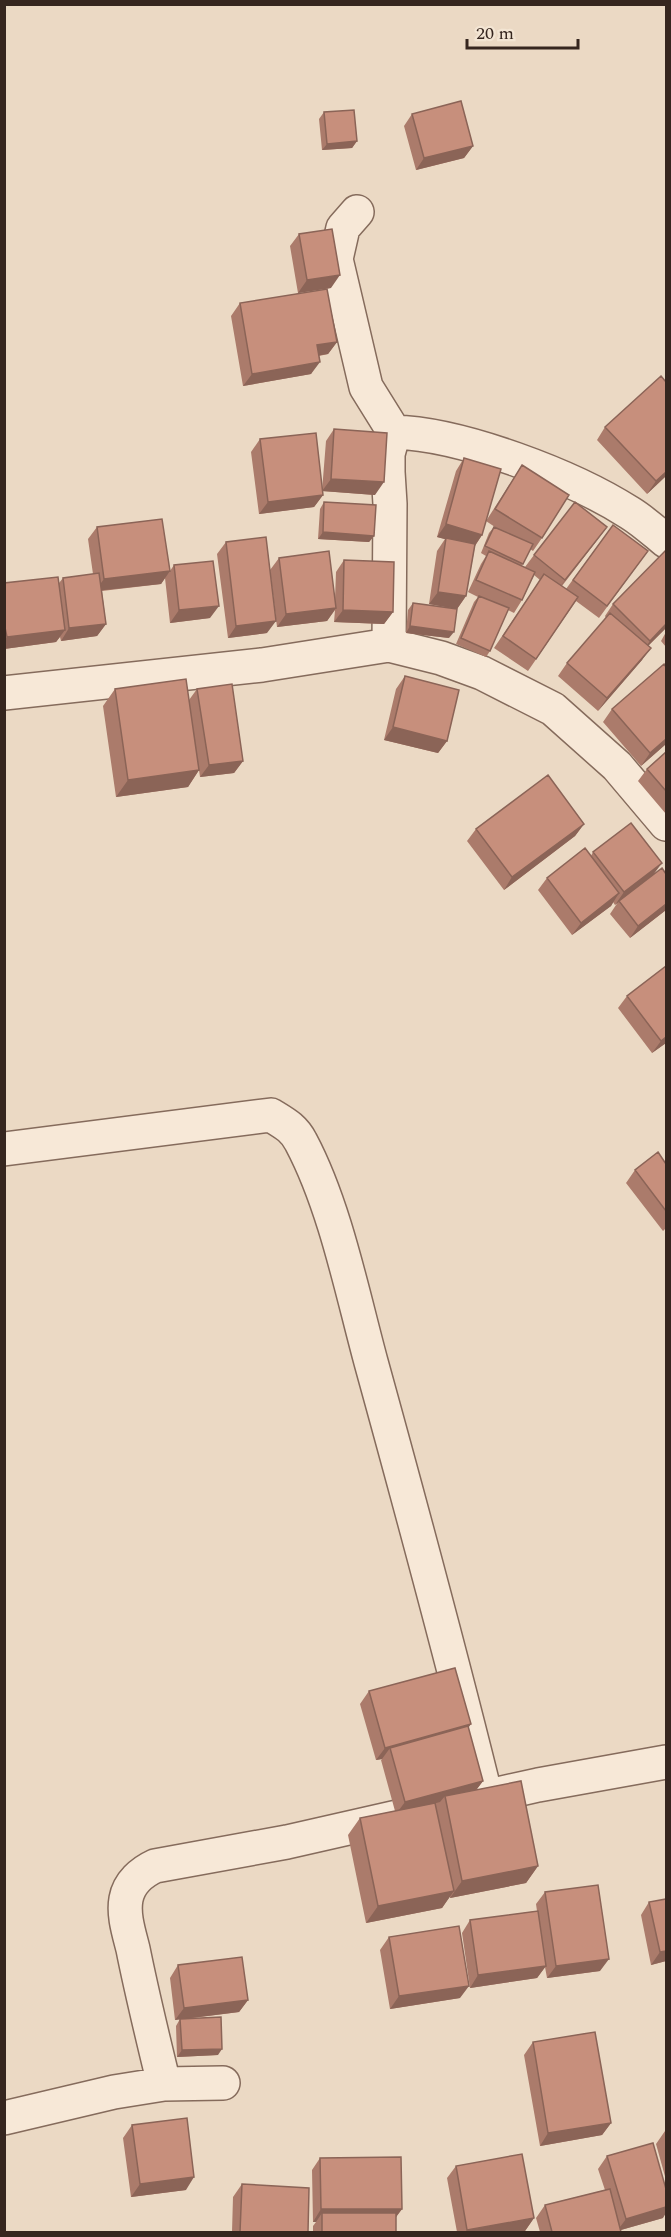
<svg xmlns="http://www.w3.org/2000/svg" width="671" height="2237" font-family="Spectral,serif">
<rect width="100%" height="100%" fill="#ebd9c4"/>
<g fill="none" stroke-linecap="round" stroke-linejoin="round">
<g stroke="#856b5c" stroke-width="36">
<path id="minor" d="M 357,212 L 343,228 L 336,259 L 366,387 L 394,432
M 389,645 L 390,504 L 388,472 L 388,454 L 394,432 C 462,434 572,476 630,513 C 643,521 655,532 666,541
M 4,693 L 262,665 L 389,645 L 441,658 L 482,673 L 553,709 L 617,766 L 666,824
M 4,1149 L 271,1115 C 284,1123 294,1128 301,1142 C 335,1206 352,1292 371,1362 C 411,1507 450,1651 486,1797
M 480,1798 L 538,1785 L 666,1762
M 164,2084 C 153,2039 142,1994 133,1949 C 129,1933 123,1915 126,1899 C 129,1883 142,1872 155,1866 L 287,1842 L 397,1817
M 4,2118 L 114,2092 L 164,2084 L 223,2083"/>
</g>
<use href="#minor" stroke="#f7e8d7" stroke-width="33"/>
</g>
<path fill="#ab7b6b" d="M 324,112 L 357,141 L 352,148 L 322,150 L 319,119 Z
M 412,114 L 473,146 L 464,158 L 416,170 L 404,126 Z
M 299,234 L 331,288 L 298,293 L 290,246 Z
M 240,303 L 337,342 L 328,354 L 319,356 L 311,374 L 243,386 L 231,316 Z
M 605,427 L 666,476 L 647,494 L 597,440 Z
M 334,429 L 375,495 L 322,491 L 323,495 L 314,507 L 259,514 L 251,452 L 260,439 L 322,491 L 326,441 Z
M 464,458 L 482,535 L 475,546 L 466,596 L 457,609 L 429,604 L 437,551 L 445,539 L 437,537 L 456,471 Z
M 522,465 L 542,538 L 533,551 L 530,549 L 522,566 L 525,567 L 534,555 L 598,539 L 562,586 L 566,589 L 613,525 L 648,551 L 599,618 L 576,601 L 528,671 L 494,648 L 540,580 L 534,575 L 522,600 L 514,613 L 508,610 L 490,651 L 486,657 L 456,644 L 474,602 L 478,597 L 468,592 L 481,564 L 486,556 L 481,553 L 489,533 L 494,527 L 495,527 L 486,521 Z
M 324,502 L 374,536 L 369,542 L 318,539 L 320,509 Z
M 97,527 L 170,571 L 174,565 L 210,618 L 170,623 L 165,578 L 161,584 L 102,591 L 106,624 L 97,636 L 61,641 L 60,637 L 56,642 L 4,649 L 4,583 L 59,583 L 63,578 L 93,574 L 88,539 Z
M 226,542 L 267,633 L 228,638 L 217,554 Z
M 279,558 L 335,599 L 336,572 L 344,560 L 393,612 L 384,624 L 334,622 L 335,610 L 327,621 L 277,627 L 270,570 Z
M 413,603 L 449,638 L 406,633 L 408,610 Z
M 613,604 L 666,628 L 648,646 L 642,660 L 598,711 L 558,676 L 567,663 L 606,618 L 605,616 Z
M 666,632 L 666,647 L 661,641 Z
M 666,667 L 666,744 L 641,766 L 603,722 L 612,709 Z
M 405,676 L 447,741 L 438,753 L 384,740 L 396,689 Z
M 115,689 L 189,700 L 197,689 L 243,761 L 234,773 L 200,777 L 199,770 L 188,787 L 116,797 L 103,706 Z
M 666,752 L 666,814 L 638,781 L 647,769 Z
M 584,824 L 575,836 L 504,890 L 467,841 L 476,829 Z
M 593,852 L 654,874 L 666,910 L 630,938 L 610,914 L 618,902 L 615,905 L 613,902 L 611,906 L 572,935 L 538,890 L 547,878 L 591,856 Z
M 627,996 L 666,1043 L 652,1053 L 618,1008 Z
M 666,1164 L 666,1228 L 663,1231 L 626,1183 L 635,1170 Z
M 369,1691 L 468,1728 L 483,1781 L 476,1790 L 538,1866 L 526,1883 L 450,1898 L 450,1896 L 442,1908 L 366,1923 L 348,1835 L 360,1818 L 395,1811 L 381,1760 L 382,1759 L 376,1760 L 360,1704 Z
M 545,1892 L 600,1971 L 547,1978 L 545,1967 L 537,1978 L 470,1988 L 462,1933 L 470,1920 L 537,1911 L 536,1904 Z
M 649,1902 L 666,1961 L 651,1965 L 641,1915 Z
M 389,1937 L 460,1998 L 390,2009 L 380,1950 Z
M 178,1965 L 248,2000 L 239,2012 L 185,2019 L 218,2055 L 177,2057 L 176,2026 L 180,2019 L 175,2020 L 170,1978 Z
M 533,2042 L 611,2123 L 602,2135 L 540,2146 L 524,2055 Z
M 132,2125 L 186,2190 L 131,2197 L 123,2138 Z
M 665,2131 L 666,2131 L 666,2180 L 656,2144 Z
M 607,2156 L 663,2218 L 621,2230 L 621,2232 L 540,2232 L 536,2218 L 545,2205 L 605,2190 L 598,2169 Z
M 320,2158 L 402,2209 L 396,2217 L 396,2232 L 313,2232 L 313,2226 L 316,2222 L 313,2222 L 312,2170 Z
M 456,2166 L 534,2218 L 525,2231 L 514,2232 L 457,2232 L 447,2178 Z
M 242,2184 L 308,2232 L 232,2232 L 233,2197 Z"/>
<path fill="#8b6457" d="M 357,141 L 352,148 L 322,150 L 327,144 Z
M 473,146 L 464,158 L 416,170 L 424,158 Z
M 340,275 L 331,288 L 298,293 L 307,280 Z
M 337,342 L 328,354 L 308,357 L 317,345 Z
M 320,362 L 311,374 L 243,386 L 252,374 Z
M 666,472 L 666,476 L 647,494 L 656,481 Z
M 331,479 L 384,482 L 375,495 L 322,491 Z
M 323,495 L 314,507 L 259,514 L 268,502 Z
M 446,524 L 482,535 L 474,547 L 437,537 Z
M 607,527 L 598,539 L 556,592 L 565,580 Z
M 323,532 L 374,536 L 369,542 L 318,539 Z
M 170,571 L 161,584 L 95,591 L 104,579 Z
M 438,592 L 466,596 L 457,609 L 429,604 Z
M 219,606 L 210,618 L 170,623 L 179,610 Z
M 336,608 L 327,621 L 277,627 L 286,614 Z
M 343,610 L 393,612 L 384,624 L 334,622 Z
M 276,621 L 267,633 L 228,638 L 236,626 Z
M 106,624 L 97,636 L 61,641 L 69,628 Z
M 666,624 L 666,628 L 641,653 L 650,641 Z
M 410,626 L 454,632 L 449,638 L 406,633 Z
M 65,630 L 56,642 L 4,649 L 4,640 L 7,637 Z
M 651,648 L 642,660 L 598,711 L 607,698 Z
M 393,727 L 447,741 L 438,753 L 384,740 Z
M 666,739 L 666,744 L 641,766 L 650,753 Z
M 243,761 L 234,773 L 200,777 L 209,765 Z
M 199,770 L 188,787 L 116,797 L 128,780 Z
M 584,824 L 575,836 L 504,890 L 512,877 Z
M 662,863 L 653,875 L 615,905 L 624,892 Z
M 619,893 L 611,906 L 572,935 L 581,923 Z
M 666,904 L 666,910 L 630,938 L 638,926 Z
M 666,1037 L 666,1043 L 652,1053 L 661,1041 Z
M 471,1724 L 462,1737 L 390,1748 L 382,1759 L 376,1760 L 385,1748 Z
M 483,1781 L 474,1793 L 445,1796 L 440,1802 L 396,1814 L 405,1802 Z
M 538,1866 L 526,1883 L 450,1898 L 462,1881 Z
M 454,1891 L 442,1908 L 366,1923 L 378,1906 Z
M 666,1951 L 666,1961 L 651,1965 L 660,1952 Z
M 609,1959 L 600,1971 L 547,1978 L 556,1966 Z
M 546,1966 L 537,1978 L 470,1988 L 478,1975 Z
M 469,1986 L 460,1998 L 390,2009 L 399,1996 Z
M 248,2000 L 239,2012 L 175,2020 L 184,2008 Z
M 222,2049 L 218,2055 L 177,2057 L 182,2050 Z
M 611,2123 L 602,2135 L 540,2146 L 548,2133 Z
M 194,2177 L 186,2190 L 131,2197 L 140,2184 Z
M 666,2207 L 666,2213 L 663,2218 L 617,2231 L 626,2219 Z
M 321,2209 L 402,2209 L 393,2221 L 322,2213 L 316,2222 L 313,2222 Z
M 534,2218 L 525,2231 L 514,2232 L 465,2232 L 467,2230 Z"/>
<path fill="#c78f7c" stroke="#8b6457" stroke-width="1.5" d="M 461,101 L 473,146 L 424,158 L 412,114 Z
M 354,110 L 357,141 L 327,144 L 324,112 Z
M 332,229 L 340,275 L 307,280 L 299,234 Z
M 327,289 L 337,342 L 317,345 L 320,362 L 252,374 L 240,303 Z
M 661,376 L 666,382 L 666,472 L 656,481 L 605,427 Z
M 334,429 L 387,433 L 384,482 L 331,479 Z
M 316,433 L 323,495 L 268,502 L 260,439 Z
M 464,458 L 501,469 L 482,535 L 446,524 Z
M 522,465 L 569,495 L 542,538 L 495,509 Z
M 324,502 L 376,505 L 374,536 L 323,532 Z
M 575,502 L 607,527 L 565,580 L 534,555 Z
M 162,519 L 170,571 L 104,579 L 97,527 Z
M 613,525 L 648,551 L 607,606 L 573,580 Z
M 494,527 L 533,544 L 523,564 L 485,546 Z
M 266,537 L 276,621 L 236,626 L 226,542 Z
M 446,538 L 475,544 L 466,596 L 438,592 Z
M 666,550 L 666,624 L 650,641 L 613,604 Z
M 329,551 L 336,608 L 286,614 L 279,558 Z
M 489,551 L 535,572 L 522,600 L 476,580 Z
M 344,560 L 394,562 L 393,612 L 343,610 Z
M 213,561 L 219,606 L 179,610 L 174,565 Z
M 99,573 L 106,624 L 69,628 L 63,578 Z
M 544,574 L 578,597 L 536,659 L 503,636 Z
M 58,577 L 65,630 L 7,637 L 4,623 L 4,583 Z
M 479,596 L 509,608 L 490,651 L 461,638 Z
M 413,603 L 457,609 L 454,632 L 410,626 Z
M 610,613 L 651,648 L 607,698 L 567,663 Z
M 664,664 L 666,667 L 666,739 L 650,753 L 612,709 Z
M 405,676 L 459,690 L 447,741 L 393,727 Z
M 186,679 L 199,770 L 128,780 L 115,689 Z
M 232,684 L 243,761 L 209,765 L 197,689 Z
M 666,752 L 666,791 L 647,769 Z
M 548,775 L 584,824 L 512,877 L 476,829 Z
M 631,823 L 662,863 L 624,892 L 593,852 Z
M 585,848 L 619,893 L 581,923 L 547,878 Z
M 662,868 L 666,874 L 666,904 L 638,926 L 619,901 Z
M 666,966 L 666,1037 L 661,1041 L 627,996 Z
M 658,1152 L 666,1164 L 666,1211 L 635,1170 Z
M 455,1668 L 471,1724 L 385,1748 L 369,1691 Z
M 468,1726 L 483,1781 L 405,1802 L 390,1748 Z
M 521,1781 L 538,1866 L 462,1881 L 445,1796 Z
M 435,1803 L 454,1891 L 378,1906 L 360,1818 Z
M 598,1885 L 609,1959 L 556,1966 L 545,1892 Z
M 666,1899 L 666,1951 L 660,1952 L 649,1902 Z
M 538,1911 L 546,1966 L 478,1975 L 470,1920 Z
M 459,1926 L 469,1986 L 399,1996 L 389,1937 Z
M 242,1957 L 248,2000 L 184,2008 L 178,1965 Z
M 221,2017 L 222,2049 L 182,2050 L 180,2019 Z
M 595,2032 L 611,2123 L 548,2133 L 533,2042 Z
M 187,2118 L 194,2177 L 140,2184 L 132,2125 Z
M 653,2143 L 666,2189 L 666,2207 L 626,2219 L 607,2156 Z
M 522,2154 L 534,2218 L 467,2230 L 456,2166 Z
M 401,2157 L 402,2209 L 321,2209 L 320,2158 Z
M 242,2184 L 309,2188 L 308,2232 L 240,2232 Z
M 610,2189 L 621,2232 L 552,2232 L 545,2205 Z
M 322,2213 L 396,2213 L 396,2232 L 322,2232 Z"/>
<rect width="671" height="2237" fill="none" stroke="#36261f" stroke-width="12"/>
<path d="M467 39v9h111v-9" fill="none" stroke="#36261f" stroke-width="3"/>
<text x="476" y="39" font-size="18" fill="#36261f" stroke="#f3e5d3" stroke-width="4.5" paint-order="stroke">20 m</text>
</svg>
